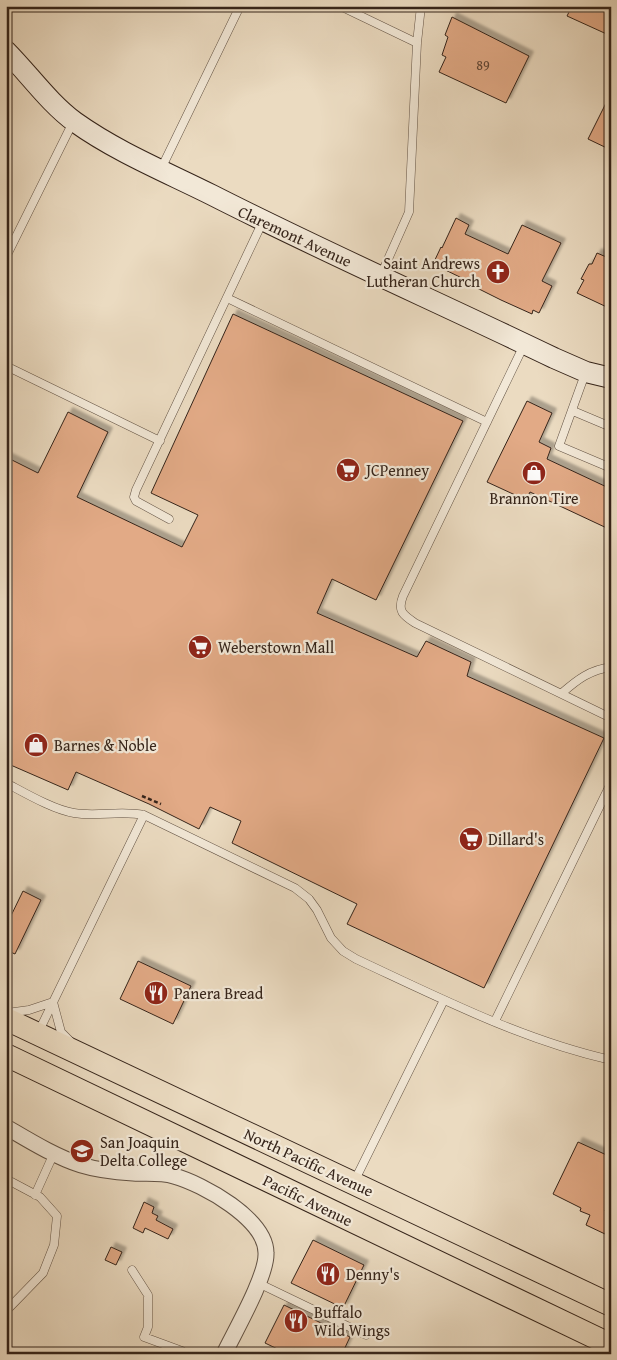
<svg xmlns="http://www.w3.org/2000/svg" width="617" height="1360" font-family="'Gentium Book Plus',serif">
<defs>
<filter id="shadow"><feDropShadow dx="4.5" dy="-4.5" stdDeviation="1" flood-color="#0004"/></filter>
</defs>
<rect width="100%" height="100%" fill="#ebdbc1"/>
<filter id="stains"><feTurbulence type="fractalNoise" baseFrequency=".004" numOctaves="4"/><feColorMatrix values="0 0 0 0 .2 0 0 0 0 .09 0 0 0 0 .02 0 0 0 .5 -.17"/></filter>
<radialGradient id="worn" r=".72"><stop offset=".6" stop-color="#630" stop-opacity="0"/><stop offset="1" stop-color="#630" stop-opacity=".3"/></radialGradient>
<path fill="#e2aa86" stroke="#35241a" filter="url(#shadow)" d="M 572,6 L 611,6 L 611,36 L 567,16 Z
M 452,17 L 529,56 L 506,103 L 439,72 L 446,57 L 442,55 L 448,37 L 445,35 Z
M 611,93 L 611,150 L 588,139 Z
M 456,218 L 469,225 L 465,234 L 508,254 L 522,225 L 561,243 L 542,281 L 552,286 L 539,313 L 533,310 L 532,314 L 501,300 L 465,282 L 466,280 L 433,264 L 441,247 L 442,248 Z
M 597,253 L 611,259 L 611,309 L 577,293 L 584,280 L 581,279 L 589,264 L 592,264 Z
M 233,314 L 463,421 L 376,600 L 332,579 L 317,613 L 417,657 L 426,641 L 471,662 L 467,676 L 604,738 L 484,988 L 347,924 L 357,904 L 232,843 L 241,821 L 210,807 L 199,829 L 149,804 L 76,772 L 68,790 L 6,763 L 6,686 L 11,676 L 6,673 L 6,457 L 38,473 L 68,412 L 108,432 L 77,497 L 182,547 L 198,515 L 151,493 Z
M 527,401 L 552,413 L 539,442 L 551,448 L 547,459 L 611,489 L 611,530 L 530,492 L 526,500 L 487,482 Z
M 23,891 L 41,900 L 15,954 L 6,950 L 6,926 Z
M 138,961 L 191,986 L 173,1024 L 120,999 Z
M 578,1142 L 611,1157 L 611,1199 L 605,1211 L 611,1214 L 611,1221 L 605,1234 L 586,1225 L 590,1215 L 580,1211 L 581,1208 L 553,1194 Z
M 144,1202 L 154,1207 L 152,1213 L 158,1216 L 156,1220 L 173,1229 L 168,1239 L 145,1228 L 143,1233 L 133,1228 Z
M 313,1240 L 364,1265 L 343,1308 L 291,1283 Z
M 111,1247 L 122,1252 L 116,1265 L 105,1260 Z
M 284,1305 L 350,1337 L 342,1354 L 288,1354 L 265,1343 Z"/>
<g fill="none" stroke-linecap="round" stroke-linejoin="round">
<g stroke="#625244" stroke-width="9">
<path id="lane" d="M 340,6 L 417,43
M 161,169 L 240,6
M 6,257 L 73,122
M 381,275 L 409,212 L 417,43 L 421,6
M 227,298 L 487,422
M 524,345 L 403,596 C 397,611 403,615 415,623 L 611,718
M 6,366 L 160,441
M 585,374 L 559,446 L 611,468
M 573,411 L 611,427
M 169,519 L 136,501 L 134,497 L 136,490 L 263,221
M 562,693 C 578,679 590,670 611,667
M 6,783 C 25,793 54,810 74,813 C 98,817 120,810 144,815 L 295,888 L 309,899 L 317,910 L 331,938 L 343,951 L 356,959 C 438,997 522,1040 611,1060
M 7,1013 L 29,1010 L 53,1002 L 61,1032 L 70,1041
M 495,1021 L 611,783
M 39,1031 L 144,815
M 6,1179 L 40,1197 L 57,1216 L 54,1245 L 43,1273 L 6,1311
M 354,1182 L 444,1000
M 35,1195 L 54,1153
M 132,1270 L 148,1295 L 148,1327 L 144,1337 L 182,1351 L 180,1354
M 258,1283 L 366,1335"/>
</g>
<g stroke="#625244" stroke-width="17">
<path id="street" d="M 6,1127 C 30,1141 54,1156 81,1165 C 97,1170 115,1172 133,1173 C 147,1174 160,1172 174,1176 C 203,1184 266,1219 266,1253 C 267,1276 235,1331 224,1354"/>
</g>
<g stroke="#35241a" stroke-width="22">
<path id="secondary" d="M 6,51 C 29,74 49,103 75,122 C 117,152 166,172 212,195 C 324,252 440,303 554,358 L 586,372 L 611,378"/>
</g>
<g stroke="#35241a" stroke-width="24">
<path id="primary" d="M 6,1019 L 611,1305
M 6,1055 L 611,1345"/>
</g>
<path stroke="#35241a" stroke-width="2.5" stroke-dasharray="4 2.5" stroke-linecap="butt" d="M 142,796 L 161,804"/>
<use href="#lane" stroke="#f2e8d7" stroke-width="8"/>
<use href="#street" stroke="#f2e8d7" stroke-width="15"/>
<use href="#secondary" stroke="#f2e8d7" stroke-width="20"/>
<use href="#primary" stroke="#ebdbc1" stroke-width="22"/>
</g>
<defs>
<g id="church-disc" transform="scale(1.25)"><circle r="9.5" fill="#8f2418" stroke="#f2e8d7"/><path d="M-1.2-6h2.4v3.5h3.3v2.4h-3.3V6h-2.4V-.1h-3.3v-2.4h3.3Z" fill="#fff"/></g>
<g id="supermarket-disc" transform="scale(1.25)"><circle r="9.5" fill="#8f2418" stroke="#f2e8d7"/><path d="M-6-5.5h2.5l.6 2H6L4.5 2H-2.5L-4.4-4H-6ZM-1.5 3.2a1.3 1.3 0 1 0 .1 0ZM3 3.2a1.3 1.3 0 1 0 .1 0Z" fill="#fff"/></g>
<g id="shop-disc" transform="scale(1.25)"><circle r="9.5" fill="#8f2418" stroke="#f2e8d7"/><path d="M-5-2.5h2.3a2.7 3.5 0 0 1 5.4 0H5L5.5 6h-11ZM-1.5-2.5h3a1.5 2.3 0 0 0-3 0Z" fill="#fff"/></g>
<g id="restaurant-disc" transform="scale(1.25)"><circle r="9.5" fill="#8f2418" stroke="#f2e8d7"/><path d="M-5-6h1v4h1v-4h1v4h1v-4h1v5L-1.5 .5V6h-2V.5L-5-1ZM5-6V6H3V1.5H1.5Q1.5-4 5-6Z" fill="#fff"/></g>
<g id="university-disc" transform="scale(1.25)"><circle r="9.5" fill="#8f2418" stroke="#f2e8d7"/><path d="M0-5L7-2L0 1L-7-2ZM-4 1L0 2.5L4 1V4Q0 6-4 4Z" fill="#fff"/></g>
</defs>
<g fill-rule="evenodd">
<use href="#church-disc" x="498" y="272"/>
<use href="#supermarket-disc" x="348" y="470"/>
<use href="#shop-disc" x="534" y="473"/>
<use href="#supermarket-disc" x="200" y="647"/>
<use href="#shop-disc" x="36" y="745"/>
<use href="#supermarket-disc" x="471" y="839"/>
<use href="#restaurant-disc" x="156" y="993"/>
<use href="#university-disc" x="82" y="1151"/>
<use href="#restaurant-disc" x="328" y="1274"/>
<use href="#restaurant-disc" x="296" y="1321"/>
</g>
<g text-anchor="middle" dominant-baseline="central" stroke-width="4.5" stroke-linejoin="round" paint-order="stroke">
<g font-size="14" fill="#604635">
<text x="483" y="65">89</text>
</g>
<g font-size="16" fill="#35241a" stroke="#f2e8d7">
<text transform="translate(295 236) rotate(25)">Claremont Avenue</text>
<text transform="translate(309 1162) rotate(25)">North Pacific Avenue</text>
<text transform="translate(308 1200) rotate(26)">Pacific Avenue</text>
</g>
<g font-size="16" fill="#35241a" stroke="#f2e8d7" text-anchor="start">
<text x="480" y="263" text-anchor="end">Saint Andrews<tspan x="480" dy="18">Lutheran Church</tspan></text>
<text x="366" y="470">JCPenney</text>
<text x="534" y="498" text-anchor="middle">Brannon Tire</text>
<text x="218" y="647">Weberstown Mall</text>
<text x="54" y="745">Barnes &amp; Noble</text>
<text x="488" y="839">Dillard's</text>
<text x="174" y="993">Panera Bread</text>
<text x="100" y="1142">San Joaquin<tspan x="100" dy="18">Delta College</tspan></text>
<text x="346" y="1274">Denny's</text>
<text x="314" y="1312">Buffalo<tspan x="314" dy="18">Wild Wings</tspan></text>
</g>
</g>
<rect width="617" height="1360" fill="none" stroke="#ebdbc1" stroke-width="25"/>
<rect x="8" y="8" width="602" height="1345" fill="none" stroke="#35241a" stroke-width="2.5"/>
<rect x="12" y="12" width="592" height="1335" fill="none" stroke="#35241a"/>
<rect width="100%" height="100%" filter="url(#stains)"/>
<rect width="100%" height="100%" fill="url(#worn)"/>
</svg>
